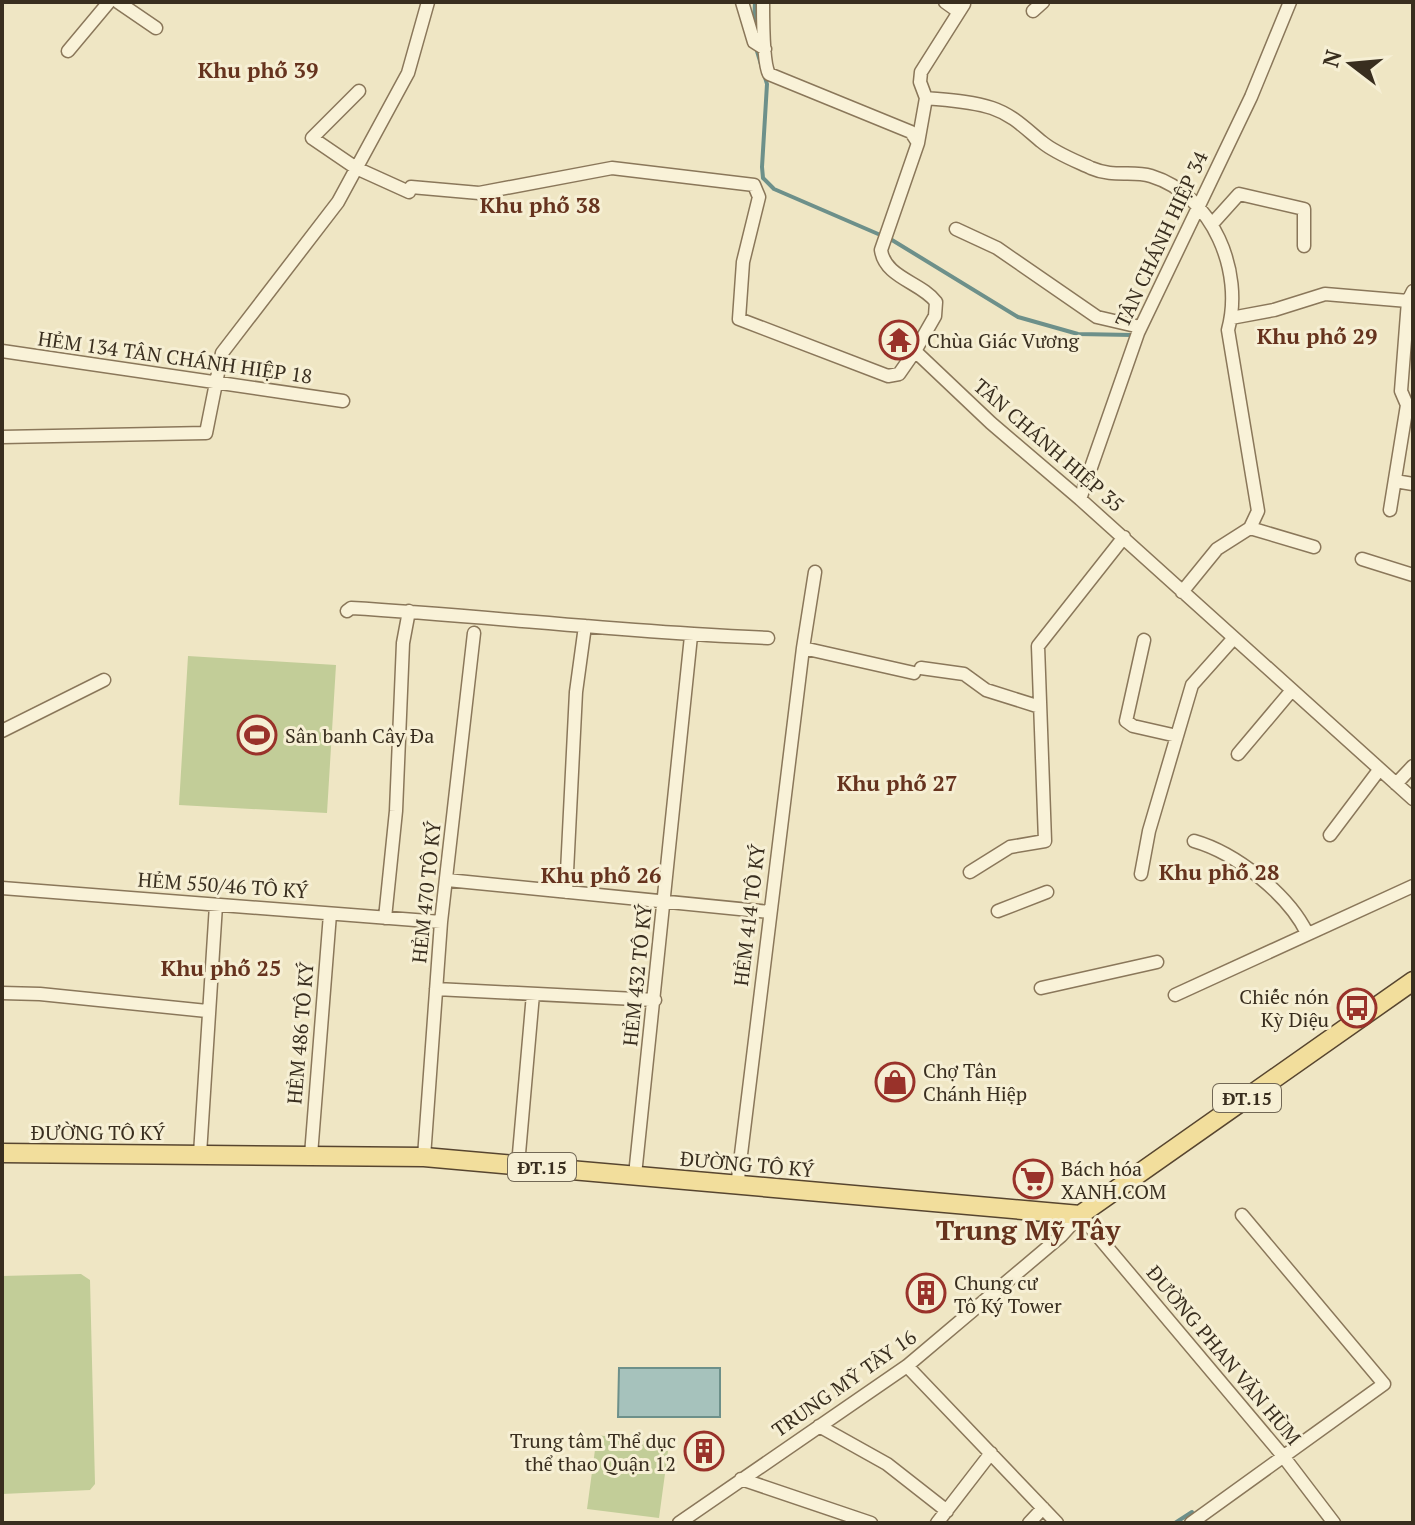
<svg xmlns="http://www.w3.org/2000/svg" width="1415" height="1525" font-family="'PT Serif',serif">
<rect width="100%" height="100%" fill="#efe6c4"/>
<path fill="#c2cd98" d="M 188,656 L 336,665 L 327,813 L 179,805 Z
M 81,1274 L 90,1280 L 95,1484 L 90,1490 L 2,1494 L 2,1276 Z
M 597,1435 L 669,1444 L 659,1518 L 587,1509 Z"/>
<path fill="#a6c2bc" stroke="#6d908a" stroke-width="2" d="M 619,1368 L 720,1368 L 720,1417 L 618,1417 Z"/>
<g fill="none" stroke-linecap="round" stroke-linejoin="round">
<path stroke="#6d908a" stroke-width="4" d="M 754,23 L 755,2
M 756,48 L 767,84 L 762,167 L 763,178 L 774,189 L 892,240 L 1018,317 L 1078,334 L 1132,335
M 1175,1523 L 1192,1512"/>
<g stroke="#8a775a" stroke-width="15">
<path id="street" d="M 118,2 L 156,28
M 742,2 L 754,42 L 765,49
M 763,2 C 763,17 763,63 769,74 L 911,132 L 918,143 L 881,250 C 885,278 921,282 936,302 L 935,316 L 915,351 L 991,423 L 1080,499 L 1413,799
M 945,2 L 959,12
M 1033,11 L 1043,2
M 68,51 L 109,2
M 359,91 L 312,138 L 356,168 L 409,192 L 411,187 L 479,193 L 612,168 L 754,185 L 759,197 L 743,262 L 739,319 L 888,376 L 899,374 L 915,351
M 926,98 C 947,100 971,101 992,108 C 1013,115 1026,129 1042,142 C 1055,153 1076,161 1091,168 C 1114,178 1132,170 1151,176 C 1213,195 1244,272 1228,330 L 1258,511 L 1250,528 L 1217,549 L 1182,592
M 918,143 L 926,98 L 920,82 L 921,72 L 964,4
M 1212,224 L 1239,194 L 1304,209 L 1304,246
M 956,229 L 997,248 L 1097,317 L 1140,327
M 1231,318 L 1274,310 L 1325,294 L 1408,301
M 2,351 L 343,401
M 2,437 L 206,433 L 222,353 L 338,202 L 408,73 L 428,2
M 1395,481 L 1413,484
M 1080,499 L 1138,333 L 1251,97 L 1290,2
M 1390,510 L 1407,405 L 1401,391 L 1408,301 L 1413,291
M 1250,528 L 1314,547
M 1362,559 L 1413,575
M 347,611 L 351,608 C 490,616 629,633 768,638
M 1144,640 L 1126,721 L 1133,726 L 1177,736
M 803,648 L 914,673
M 921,668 L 964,674 L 986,690 L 1040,707
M 2,731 L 104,680
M 1238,754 L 1292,690
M 1396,784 L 1413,766
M 1330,835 L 1379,770
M 1194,841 C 1236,853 1288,894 1307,933
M 970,872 L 1010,847 L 1045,841 L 1038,646 L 1124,537
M 1141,874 L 1149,831 L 1192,685 L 1233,639
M 447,880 L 770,912
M 2,888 L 441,922
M 566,892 L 576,692 L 585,626
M 998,911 L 1047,892
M 385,918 L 396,811 L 403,643 L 409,611
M 1041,988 L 1157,962
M 436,989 L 655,1000
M 2,993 L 40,994 L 207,1011
M 1175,995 L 1413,886
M 200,1154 L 216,905
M 311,1155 L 330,914
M 424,1157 L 441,922 L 474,633
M 518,1165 L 533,994
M 635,1175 L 691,636
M 737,1187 L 803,648 L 815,572
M 907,1366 L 1057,1523
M 819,1426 L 887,1464 L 947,1511
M 741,1479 L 871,1523
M 679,1523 L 907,1366 L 1061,1236 L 1080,1215 L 1283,1456 L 1334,1523
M 937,1523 L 991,1453
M 1029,1523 L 1043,1508
M 1191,1523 L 1384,1384 L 1242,1215"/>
</g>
<g stroke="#57452f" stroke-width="21">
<path id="primary" d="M 2,1153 L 424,1157 L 1080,1215 L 1413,981"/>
</g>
<use href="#street" stroke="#f9f2d8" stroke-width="12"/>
<use href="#primary" stroke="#f2de9c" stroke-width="18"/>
</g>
<defs>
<g id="temple-ring" transform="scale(2)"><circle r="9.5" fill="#f6efd4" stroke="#99322a" stroke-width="1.5"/><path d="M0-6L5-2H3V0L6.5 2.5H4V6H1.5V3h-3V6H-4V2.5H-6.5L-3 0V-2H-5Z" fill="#99322a"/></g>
<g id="stadium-ring" transform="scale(2)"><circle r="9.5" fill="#f6efd4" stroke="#99322a" stroke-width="1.5"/><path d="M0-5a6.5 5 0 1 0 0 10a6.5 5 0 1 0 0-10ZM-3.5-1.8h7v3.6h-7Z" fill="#99322a"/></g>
<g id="bus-ring" transform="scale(2)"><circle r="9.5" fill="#f6efd4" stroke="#99322a" stroke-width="1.5"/><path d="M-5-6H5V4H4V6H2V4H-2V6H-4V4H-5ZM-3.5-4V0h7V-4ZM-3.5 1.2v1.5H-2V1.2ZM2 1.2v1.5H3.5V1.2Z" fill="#99322a"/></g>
<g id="shop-ring" transform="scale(2)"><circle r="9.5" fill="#f6efd4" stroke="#99322a" stroke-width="1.5"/><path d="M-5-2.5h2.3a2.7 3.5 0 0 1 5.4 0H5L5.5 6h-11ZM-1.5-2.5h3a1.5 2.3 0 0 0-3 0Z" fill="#99322a"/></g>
<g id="supermarket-ring" transform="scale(2)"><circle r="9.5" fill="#f6efd4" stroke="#99322a" stroke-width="1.5"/><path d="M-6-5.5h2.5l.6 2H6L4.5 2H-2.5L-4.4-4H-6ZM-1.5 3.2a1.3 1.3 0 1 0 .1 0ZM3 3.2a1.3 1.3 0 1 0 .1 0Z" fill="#99322a"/></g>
<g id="building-ring" transform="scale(2)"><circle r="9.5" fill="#f6efd4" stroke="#99322a" stroke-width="1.5"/><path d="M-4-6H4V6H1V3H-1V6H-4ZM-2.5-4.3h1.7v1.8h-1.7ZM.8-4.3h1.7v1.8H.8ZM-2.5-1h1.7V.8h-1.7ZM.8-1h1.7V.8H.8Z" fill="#99322a"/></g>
</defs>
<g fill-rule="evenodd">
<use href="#temple-ring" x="899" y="340"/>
<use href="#stadium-ring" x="257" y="735"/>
<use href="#bus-ring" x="1357" y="1008"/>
<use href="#shop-ring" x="895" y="1082"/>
<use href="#supermarket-ring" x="1033" y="1179"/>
<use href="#building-ring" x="926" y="1293"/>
<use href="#building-ring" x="704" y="1451"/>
</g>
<g text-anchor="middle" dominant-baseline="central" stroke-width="6" stroke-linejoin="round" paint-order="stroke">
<g fill="#f6efd4" stroke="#726855" stroke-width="2">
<rect x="1213" y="1084" width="68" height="28" rx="6"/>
<rect x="508" y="1153" width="68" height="28" rx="6"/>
</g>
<g font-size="18" font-weight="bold" fill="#392e1f">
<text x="1247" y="1098">ĐT.15</text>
<text x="542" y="1167">ĐT.15</text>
</g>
<g font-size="20" fill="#392e1f" stroke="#f6efd4">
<text transform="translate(1161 239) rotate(-65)">TÂN CHÁNH HIỆP 34</text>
<text transform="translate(175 357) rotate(8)">HẺM 134 TÂN CHÁNH HIỆP 18</text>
<text transform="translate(1049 445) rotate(41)">TÂN CHÁNH HIỆP 35</text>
<text transform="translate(223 885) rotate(4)">HẺM 550/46 TÔ KÝ</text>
<text transform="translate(426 892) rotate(-84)">HẺM 470 TÔ KÝ</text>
<text transform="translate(749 915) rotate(-83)">HẺM 414 TÔ KÝ</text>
<text transform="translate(637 975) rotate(-84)">HẺM 432 TÔ KÝ</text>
<text transform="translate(300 1033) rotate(-85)">HẺM 486 TÔ KÝ</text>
<text x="98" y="1132">ĐƯỜNG TÔ KÝ</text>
<text transform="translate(747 1164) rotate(5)">ĐƯỜNG TÔ KÝ</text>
<text transform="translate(1224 1355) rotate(50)">ĐƯỜNG PHAN VĂN HÙM</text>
<text transform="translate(844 1383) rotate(-35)">TRUNG MỸ TÂY 16</text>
</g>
<g font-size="20" fill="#392e1f" stroke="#f6efd4" text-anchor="start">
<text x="927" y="340">Chùa Giác Vương</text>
<text x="285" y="735">Sân banh Cây Đa</text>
<text x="1329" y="996" text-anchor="end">Chiếc nón<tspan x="1329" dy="23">Kỳ Diệu</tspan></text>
<text x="923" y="1070">Chợ Tân<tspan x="923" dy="23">Chánh Hiệp</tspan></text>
<text x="1061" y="1168">Bách hóa<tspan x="1061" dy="23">XANH.COM</tspan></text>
<text x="954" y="1282">Chung cư<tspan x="954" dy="23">Tô Ký Tower</tspan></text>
<text x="676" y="1440" text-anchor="end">Trung tâm Thể dục<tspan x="676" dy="23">thể thao Quận 12</tspan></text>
</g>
<g font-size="22" font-weight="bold" fill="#66331e" stroke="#f6efd4">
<text x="258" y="69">Khu phố 39</text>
<text x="540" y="204">Khu phố 38</text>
<text x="1317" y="335">Khu phố 29</text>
<text x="897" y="782">Khu phố 27</text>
<text x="1219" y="871">Khu phố 28</text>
<text x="601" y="874">Khu phố 26</text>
<text x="221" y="967">Khu phố 25</text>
</g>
<g font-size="28" font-weight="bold" fill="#66331e" stroke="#f6efd4">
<text x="1028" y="1229">Trung Mỹ Tây</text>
</g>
</g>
<rect width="1415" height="1525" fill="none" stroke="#392e1f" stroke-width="8"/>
<g transform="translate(1351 64) rotate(286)" stroke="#f6efd4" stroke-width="6" paint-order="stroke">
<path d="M0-6L14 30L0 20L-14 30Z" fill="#392e1f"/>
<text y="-12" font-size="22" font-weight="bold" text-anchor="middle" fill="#392e1f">N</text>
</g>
</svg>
